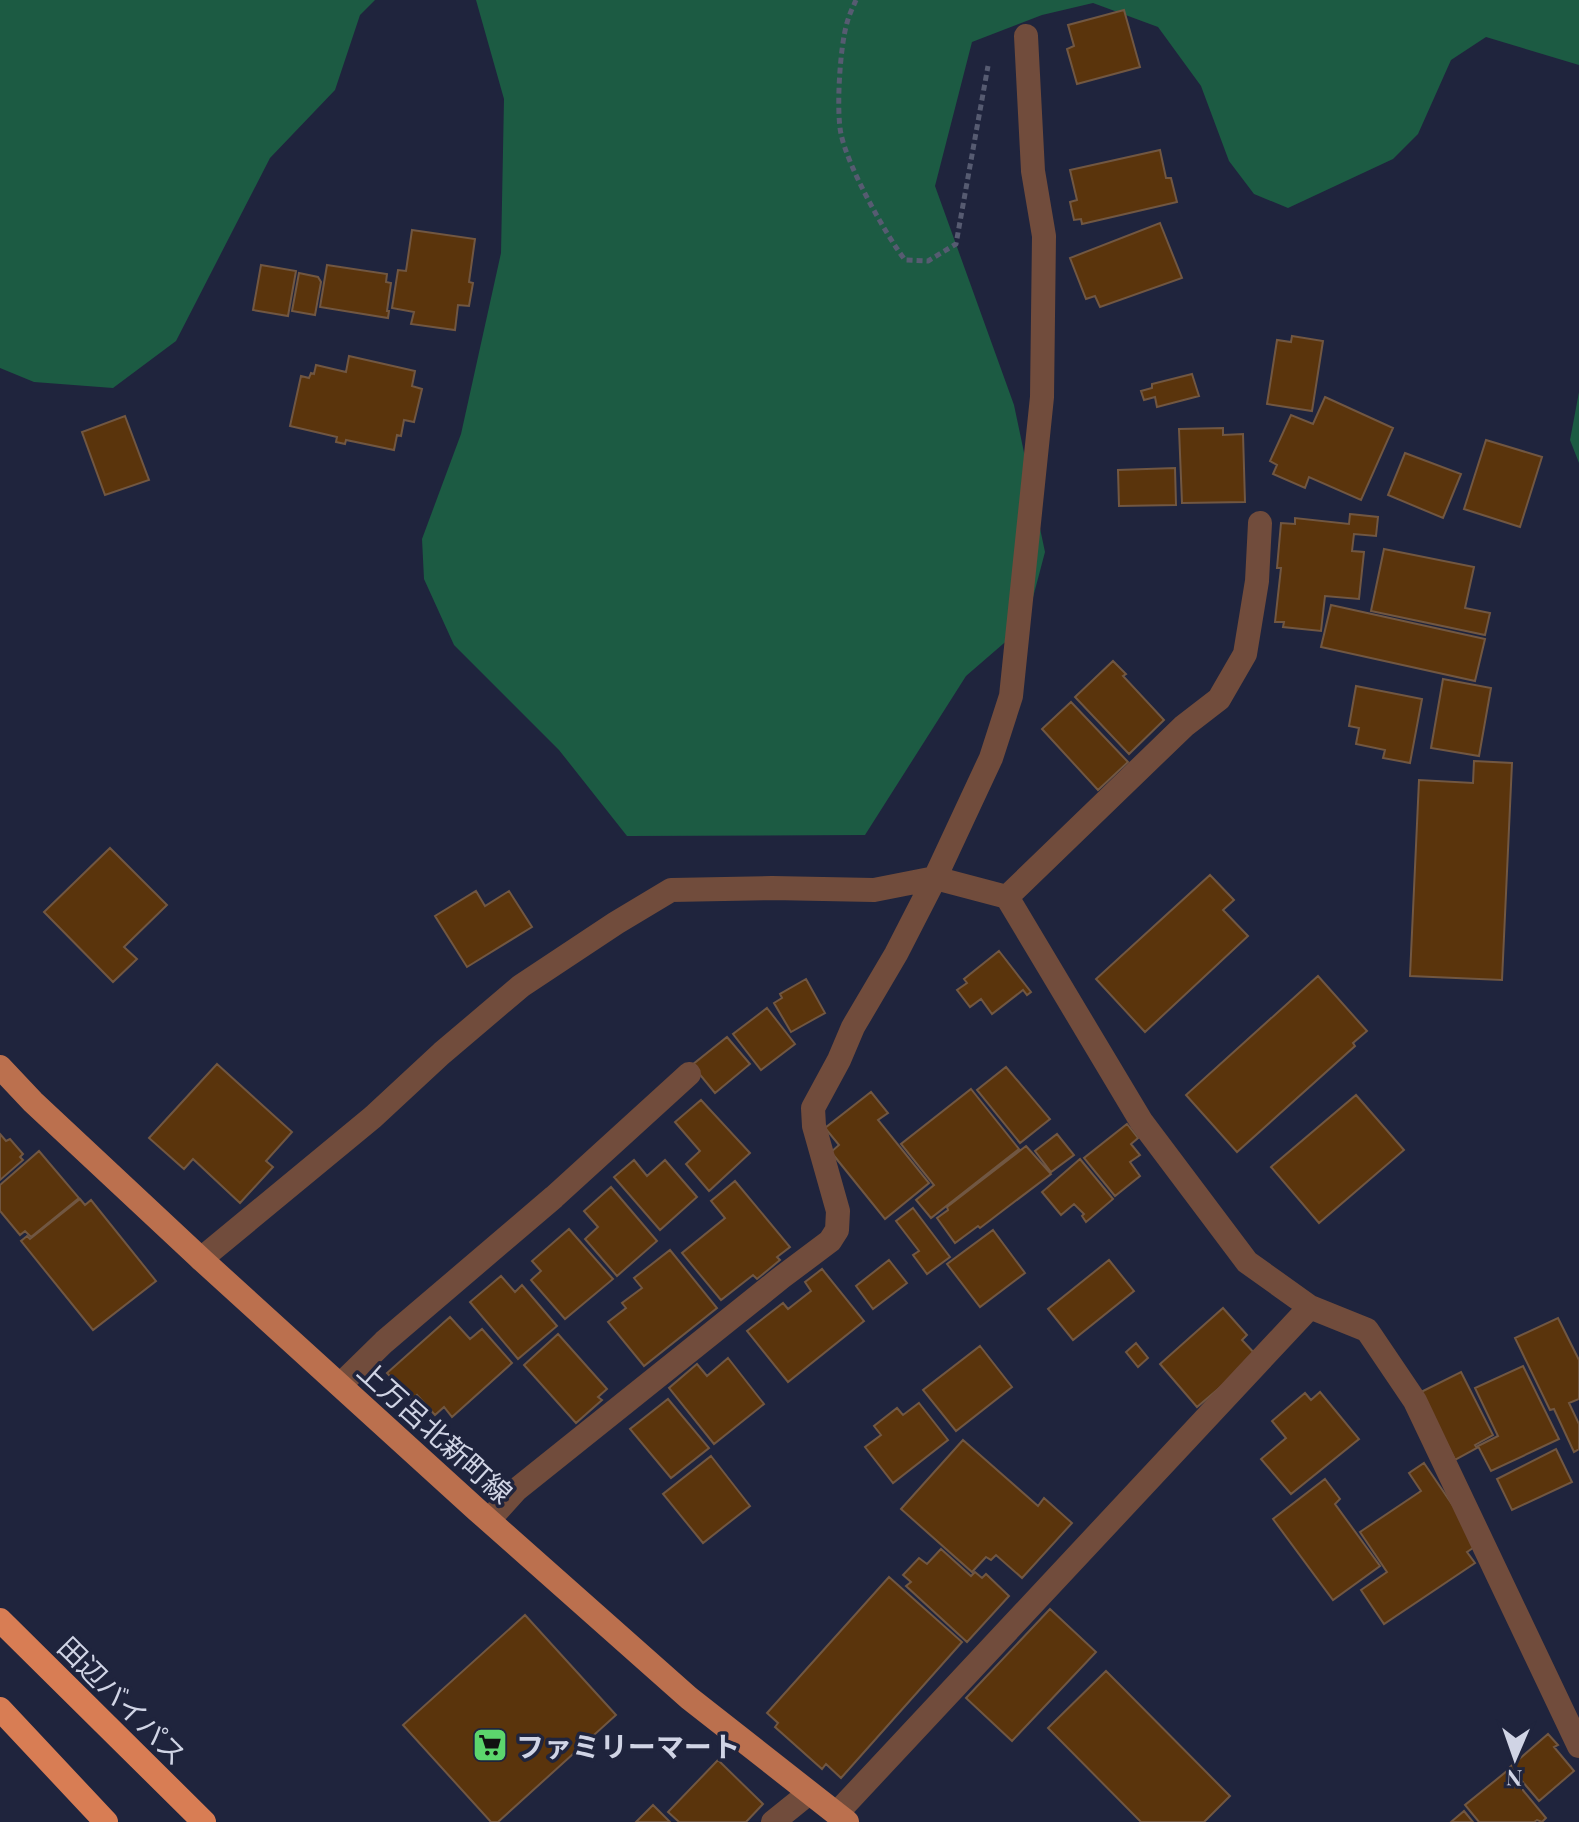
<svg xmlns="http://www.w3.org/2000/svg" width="1579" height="1822" font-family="'Playfair Display','Noto Sans JP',serif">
<rect width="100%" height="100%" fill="#1f243d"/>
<path fill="#1c5b43" d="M 0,0 L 375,0 L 360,15 L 335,90 L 270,158 L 176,341 L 113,388 L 34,382 L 0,368 Z
M 476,0 L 1579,0 L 1579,65 L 1486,37 L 1451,60 L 1418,134 L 1393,159 L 1288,208 L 1254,194 L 1229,161 L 1201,86 L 1158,27 L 1093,3 L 1042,15 L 972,42 L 935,186 L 1014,405 L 1045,552 L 1026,624 L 966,676 L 865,835 L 627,836 L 559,750 L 454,645 L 424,579 L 422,539 L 461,434 L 501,253 L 504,99 Z
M 1579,392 L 1579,463 L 1570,440 Z"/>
<path fill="#5a340c" stroke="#715742" stroke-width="2" d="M 1124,10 L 1140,67 L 1077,84 L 1067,49 L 1074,46 L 1068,25 Z
M 1160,150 L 1166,178 L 1171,178 L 1177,202 L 1082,224 L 1081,219 L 1074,220 L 1070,202 L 1077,200 L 1070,170 Z
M 1160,223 L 1182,278 L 1100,307 L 1095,296 L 1086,299 L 1070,258 Z
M 412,230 L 475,239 L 469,282 L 473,283 L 469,306 L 458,305 L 455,330 L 411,324 L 414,312 L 392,308 L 398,270 L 406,271 Z
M 261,265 L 296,271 L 288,316 L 253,310 Z
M 327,265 L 387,274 L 386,282 L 391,283 L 387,311 L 389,311 L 388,318 L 320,307 Z
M 299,273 L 318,277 L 321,282 L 315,315 L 292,311 Z
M 1292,336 L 1323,341 L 1312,411 L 1267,404 L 1277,340 L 1291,342 Z
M 349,356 L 415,371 L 412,386 L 422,389 L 414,422 L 404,420 L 401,436 L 397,435 L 394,450 L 346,440 L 345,444 L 336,442 L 337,437 L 290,426 L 301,376 L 309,378 L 311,373 L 314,374 L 316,365 L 346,372 Z
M 1192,374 L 1199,396 L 1157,407 L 1155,397 L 1144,400 L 1141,391 L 1152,388 L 1152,384 Z
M 1325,397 L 1393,428 L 1361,500 L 1309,477 L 1305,488 L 1273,474 L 1277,465 L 1270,461 L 1291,415 L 1313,424 Z
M 125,416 L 149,480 L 105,495 L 82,432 Z
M 1223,428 L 1223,435 L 1243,434 L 1245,502 L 1182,503 L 1179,429 Z
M 1486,440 L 1542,457 L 1520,527 L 1464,509 Z
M 1405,453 L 1461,474 L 1443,518 L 1388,495 Z
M 1175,468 L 1176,505 L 1119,506 L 1118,470 Z
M 1350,514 L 1378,517 L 1376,536 L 1354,534 L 1352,551 L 1364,552 L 1359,599 L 1325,596 L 1321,631 L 1283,627 L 1284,622 L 1275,622 L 1281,568 L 1277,568 L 1281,523 L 1295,524 L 1295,518 L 1349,524 Z
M 1384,549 L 1474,567 L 1465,608 L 1490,613 L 1485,635 L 1371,611 Z
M 1331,605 L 1485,639 L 1475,681 L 1321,647 Z
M 1113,661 L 1126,674 L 1123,676 L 1164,720 L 1129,754 L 1075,697 Z
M 1443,679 L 1491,688 L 1479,756 L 1431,748 Z
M 1356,686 L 1422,699 L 1410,763 L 1383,758 L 1385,750 L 1356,744 L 1359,728 L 1349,726 Z
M 1071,702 L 1128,762 L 1098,790 L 1042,729 Z
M 1474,761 L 1512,763 L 1502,980 L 1410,976 L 1419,780 L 1473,783 Z
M 110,848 L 167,905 L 124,947 L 137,959 L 113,982 L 44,912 Z
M 1210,875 L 1234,900 L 1223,910 L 1248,936 L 1145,1032 L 1096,979 Z
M 476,891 L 485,906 L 509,891 L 532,927 L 467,967 L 435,916 Z
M 999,951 L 1031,992 L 1027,995 L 1023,990 L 992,1014 L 981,999 L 970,1007 L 957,990 L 967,983 L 964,979 Z
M 1318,976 L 1367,1031 L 1353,1043 L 1355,1046 L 1237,1152 L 1186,1095 Z
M 806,979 L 825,1013 L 791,1032 L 774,1003 L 782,998 L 780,994 Z
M 767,1008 L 795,1044 L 761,1070 L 733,1034 Z
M 727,1037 L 750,1064 L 715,1093 L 692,1065 Z
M 217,1064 L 292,1132 L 266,1161 L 273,1167 L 240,1203 L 193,1159 L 184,1169 L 149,1138 Z
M 1006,1067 L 1050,1119 L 1020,1143 L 977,1090 Z
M 971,1089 L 1019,1149 L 931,1218 L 916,1200 L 934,1185 L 901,1144 Z
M 871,1092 L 888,1113 L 878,1120 L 929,1183 L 885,1219 L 831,1152 L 839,1145 L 825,1128 Z
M 1356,1095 L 1404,1150 L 1319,1223 L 1271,1167 Z
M 701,1100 L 750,1153 L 709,1191 L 686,1164 L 700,1151 L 675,1122 Z
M 1127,1124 L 1138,1138 L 1131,1144 L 1140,1155 L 1130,1162 L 1140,1176 L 1115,1196 L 1084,1158 Z
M 0,1134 L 6,1141 L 10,1139 L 23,1154 L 20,1157 L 23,1160 L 0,1180 Z
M 1057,1134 L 1074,1155 L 1051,1172 L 1035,1151 Z
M 1026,1146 L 1051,1174 L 980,1228 L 978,1226 L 955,1243 L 937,1218 L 948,1210 L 947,1207 Z
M 39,1151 L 79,1198 L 31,1237 L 25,1231 L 20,1235 L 0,1211 L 0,1185 Z
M 1080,1159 L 1113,1199 L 1086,1222 L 1082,1216 L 1084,1214 L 1074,1204 L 1061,1215 L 1042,1192 Z
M 634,1160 L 647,1176 L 665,1160 L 697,1197 L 660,1230 L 614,1177 Z
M 735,1181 L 790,1247 L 777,1257 L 780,1260 L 757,1279 L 753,1275 L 721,1300 L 682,1253 L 725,1218 L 711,1201 Z
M 611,1187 L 657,1241 L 617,1276 L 585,1239 L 598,1227 L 584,1211 Z
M 80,1199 L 85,1205 L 91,1200 L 156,1281 L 93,1330 L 21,1241 L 27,1236 L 30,1239 Z
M 913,1208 L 950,1257 L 927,1274 L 913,1255 L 919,1251 L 896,1221 Z
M 569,1229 L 613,1279 L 565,1319 L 531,1280 L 541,1271 L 532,1261 Z
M 993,1230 L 1025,1273 L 980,1307 L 947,1264 Z
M 670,1250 L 717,1308 L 644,1366 L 608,1322 L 626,1308 L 622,1303 L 642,1288 L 634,1278 Z
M 889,1260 L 907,1283 L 873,1309 L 856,1286 Z
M 1109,1260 L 1134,1291 L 1073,1340 L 1048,1309 Z
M 822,1269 L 864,1321 L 788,1382 L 747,1331 L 783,1303 L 788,1309 L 811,1291 L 805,1282 Z
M 501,1276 L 515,1292 L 522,1285 L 557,1326 L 518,1359 L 470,1302 Z
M 1223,1308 L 1247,1335 L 1242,1340 L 1257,1356 L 1197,1407 L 1160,1364 Z
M 450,1317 L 470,1339 L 482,1329 L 512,1363 L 452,1417 L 444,1407 L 435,1415 L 417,1395 L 412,1400 L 387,1373 Z
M 1558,1318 L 1579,1360 L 1579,1399 L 1569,1403 L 1579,1424 L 1579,1449 L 1574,1452 L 1554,1409 L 1550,1410 L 1515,1338 Z
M 558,1334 L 607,1389 L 598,1397 L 602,1400 L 576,1423 L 524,1365 Z
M 1136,1343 L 1148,1358 L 1138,1367 L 1126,1352 Z
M 980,1346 L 1012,1387 L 956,1431 L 923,1390 Z
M 728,1358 L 764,1404 L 714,1444 L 669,1388 L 697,1364 L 707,1376 Z
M 1523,1366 L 1559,1439 L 1491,1471 L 1478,1446 L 1498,1436 L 1475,1388 Z
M 1461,1372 L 1493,1435 L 1475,1445 L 1477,1448 L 1455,1460 L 1421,1392 Z
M 1320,1392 L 1359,1439 L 1291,1494 L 1261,1459 L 1286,1438 L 1272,1421 L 1305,1393 L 1311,1400 Z
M 668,1399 L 709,1448 L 671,1478 L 630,1429 Z
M 919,1403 L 948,1440 L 893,1483 L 865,1447 L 881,1435 L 874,1426 L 897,1408 L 903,1415 Z
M 963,1440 L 1038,1506 L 1044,1498 L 1072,1523 L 1022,1578 L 996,1555 L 991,1560 L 986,1557 L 972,1572 L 901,1509 Z
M 1556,1449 L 1572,1482 L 1512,1510 L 1497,1479 Z
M 711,1456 L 750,1506 L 703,1543 L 663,1494 Z
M 1424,1463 L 1479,1544 L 1467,1552 L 1475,1563 L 1384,1624 L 1361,1590 L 1387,1572 L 1360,1532 L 1421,1491 L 1409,1473 Z
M 1325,1479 L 1340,1499 L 1335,1504 L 1380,1566 L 1333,1600 L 1273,1519 Z
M 941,1549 L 971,1576 L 975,1572 L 982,1578 L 986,1574 L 1009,1596 L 967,1642 L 906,1586 L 911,1582 L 903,1575 L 919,1558 L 927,1564 Z
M 889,1577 L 962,1642 L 841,1778 L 826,1764 L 822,1769 L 775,1727 L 778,1723 L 767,1713 Z
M 1050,1609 L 1096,1652 L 1012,1741 L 966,1698 Z
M 525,1615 L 616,1715 L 498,1822 L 491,1822 L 403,1725 Z
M 1106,1671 L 1230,1796 L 1204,1822 L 1141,1822 L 1048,1728 Z
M 1548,1734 L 1558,1745 L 1554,1747 L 1574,1771 L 1539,1801 L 1510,1767 Z
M 718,1760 L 763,1804 L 746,1822 L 679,1822 L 668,1812 Z
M 1507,1771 L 1546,1818 L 1542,1822 L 1537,1820 L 1534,1822 L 1479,1822 L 1465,1805 Z
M 653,1805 L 670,1822 L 636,1822 Z
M 1464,1811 L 1473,1822 L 1451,1822 Z"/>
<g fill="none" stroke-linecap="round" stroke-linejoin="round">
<path stroke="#565b71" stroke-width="5" stroke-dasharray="6 4" stroke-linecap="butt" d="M 856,0 C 853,7 849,15 847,23 C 840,46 836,110 841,134 C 848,167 884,232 905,260 L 928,261 L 956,244 L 988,66"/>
<path stroke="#714c3c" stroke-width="24" d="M 1007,897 L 1184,726 L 1219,699 L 1245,654 L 1257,581 L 1260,523
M 201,1259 L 373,1117 L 442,1053 L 521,986 L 616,923 L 671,890 L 772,888 L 874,890 L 935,878 L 1007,897 L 1141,1121 L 1247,1262 L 1310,1307 L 1367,1330 L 1415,1401 L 1579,1746
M 340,1385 L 384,1342 L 554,1197 L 689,1074
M 489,1520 L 516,1490 L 782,1277 L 830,1241 L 837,1230 L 838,1211 L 814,1126 L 813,1108 L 839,1060 L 853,1027 L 896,954 L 935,878 L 991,758 L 1011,696 L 1042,397 L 1044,236 L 1033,171 L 1026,36
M 837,1813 L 1310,1307
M 773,1822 L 809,1793"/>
<path stroke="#bb704e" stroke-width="24" d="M 0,1067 L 33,1102 L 201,1259 L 477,1510 L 689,1698 L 847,1822"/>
<path stroke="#d87d54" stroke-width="24" d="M 0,1620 L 204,1822
M 0,1709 L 106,1822"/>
</g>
<defs>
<g id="supermarket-square" transform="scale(1.8)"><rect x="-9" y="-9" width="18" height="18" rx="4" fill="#5cd56d" stroke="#1f243d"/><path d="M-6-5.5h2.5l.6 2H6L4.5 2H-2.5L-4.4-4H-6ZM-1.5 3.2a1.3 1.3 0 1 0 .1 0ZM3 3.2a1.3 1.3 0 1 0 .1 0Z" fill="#111"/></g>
</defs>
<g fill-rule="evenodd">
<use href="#supermarket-square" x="490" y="1745"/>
</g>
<g text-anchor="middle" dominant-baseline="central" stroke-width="7" stroke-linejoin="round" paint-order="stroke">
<g font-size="28" fill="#d0d4e5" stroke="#1f243d">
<text transform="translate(436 1431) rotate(42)">上万呂北新町線</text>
<text transform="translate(123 1700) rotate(45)">田辺バイパス</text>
</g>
<g font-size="28" font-weight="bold" fill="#d0d4e5" stroke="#1f243d" text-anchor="start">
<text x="516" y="1745">ファミリーマート</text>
</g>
</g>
<g transform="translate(1515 1758) rotate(182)" stroke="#1f243d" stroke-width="6" paint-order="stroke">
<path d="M0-6L14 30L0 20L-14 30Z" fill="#d0d4e5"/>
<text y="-12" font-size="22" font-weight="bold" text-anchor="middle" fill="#d0d4e5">N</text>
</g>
</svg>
